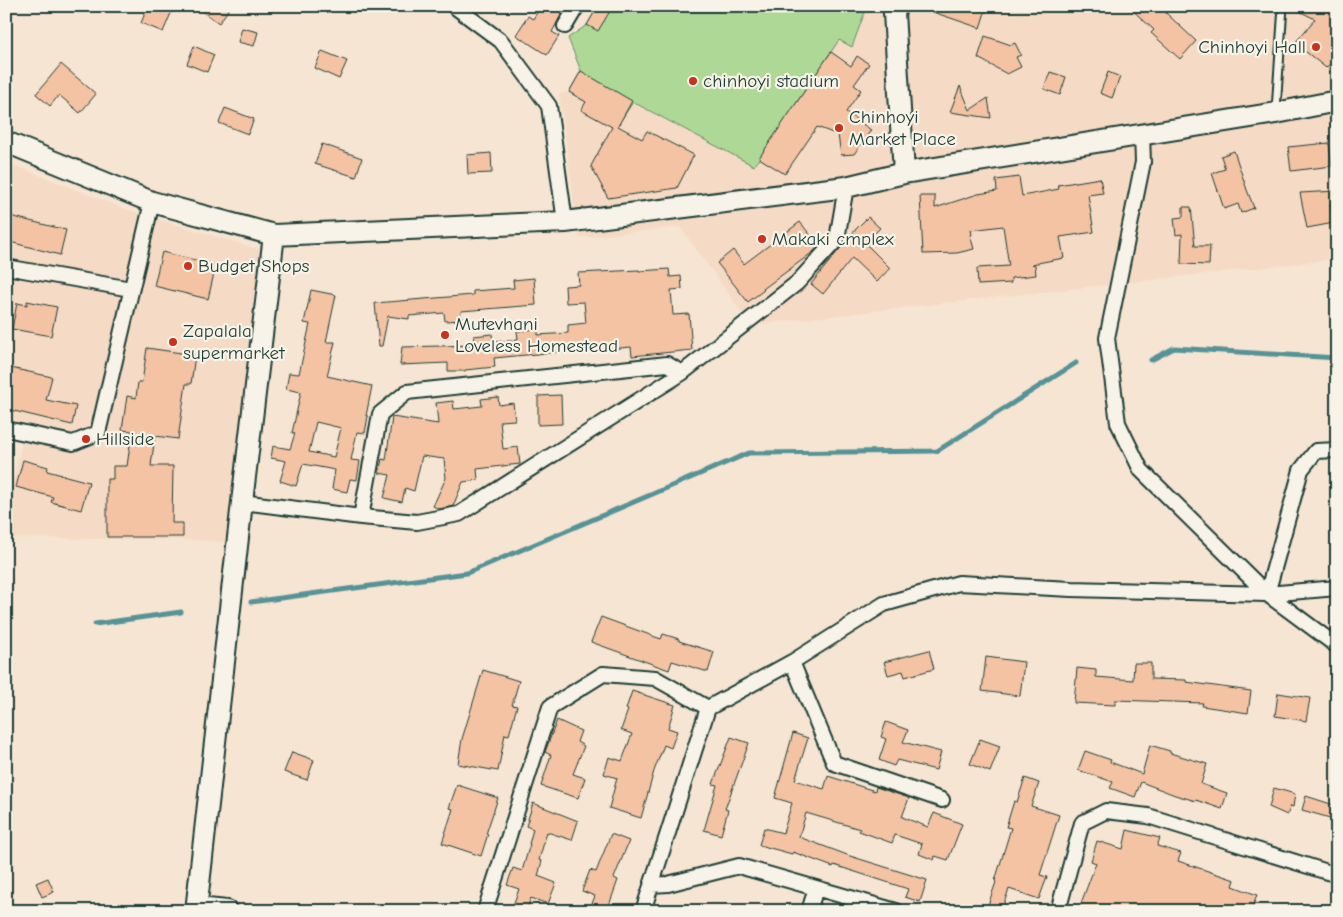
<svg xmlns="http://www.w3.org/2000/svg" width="1343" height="917" font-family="'Comic Neue',sans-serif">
<rect width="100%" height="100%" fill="#f6e5d3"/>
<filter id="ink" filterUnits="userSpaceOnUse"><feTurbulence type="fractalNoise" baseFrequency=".02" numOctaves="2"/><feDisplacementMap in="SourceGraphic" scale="10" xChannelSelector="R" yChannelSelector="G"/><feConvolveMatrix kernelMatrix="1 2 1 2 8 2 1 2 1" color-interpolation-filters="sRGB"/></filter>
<g filter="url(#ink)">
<path fill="#f5dbc5" d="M 867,6 L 1337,6 L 1337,259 L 751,325 L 680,227 L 579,238 L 559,94 L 569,92 L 620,122 L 632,101 L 754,165 L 839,39 L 852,47 Z
M 6,162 L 125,209 L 261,250 L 226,542 L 190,540 L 6,538 L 6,512 L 23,439 L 6,435 Z"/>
<path fill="#aed896" stroke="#668a65" d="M 598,6 L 867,6 L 852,47 L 839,40 L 754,166 L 633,102 L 620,122 L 569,92 L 581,71 L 568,38 L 587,25 Z"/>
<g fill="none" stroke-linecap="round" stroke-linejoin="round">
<path stroke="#579396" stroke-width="5" d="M 1151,360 L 1174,348 L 1337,358
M 251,602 L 467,573 L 749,453 L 937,451 L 1076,363
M 95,624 L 181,612"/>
</g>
<path fill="#f4c3a3" stroke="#1f3d34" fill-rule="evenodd" d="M 148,6 L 174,6 L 163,32 L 141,23 Z
M 194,6 L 231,6 L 219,23 Z
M 541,6 L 551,6 L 562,13 L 552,32 L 559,36 L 547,55 L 516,35 L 528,16 L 533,19 Z
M 598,6 L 613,6 L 598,31 L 587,25 Z
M 924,6 L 987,6 L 980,28 L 924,9 Z
M 1128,6 L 1172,6 L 1166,13 L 1196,41 L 1180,59 L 1151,33 L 1154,30 Z
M 1289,6 L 1337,6 L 1337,56 L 1326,68 L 1295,43 L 1315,19 Z
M 242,28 L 258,32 L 254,46 L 238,42 Z
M 985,36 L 1011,45 L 1015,43 L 1021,55 L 1016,57 L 1021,67 L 1007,74 L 978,58 Z
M 194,46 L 214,55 L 207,72 L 187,64 Z
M 322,51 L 347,61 L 339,79 L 315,68 Z
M 831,52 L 851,66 L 857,56 L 869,64 L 854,85 L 861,90 L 846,112 L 871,130 L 854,154 L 841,155 L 838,135 L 817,127 L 785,174 L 759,158 Z
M 61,64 L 96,94 L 80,113 L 59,95 L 50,106 L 36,94 Z
M 581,71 L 632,101 L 618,126 L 642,139 L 647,131 L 694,155 L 677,188 L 608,198 L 591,166 L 612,127 L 581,110 L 586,102 L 569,92 Z
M 1050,72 L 1066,77 L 1060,95 L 1044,89 Z
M 1108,72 L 1120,77 L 1112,98 L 1100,93 Z
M 960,86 L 970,110 L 988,98 L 991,118 L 950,112 Z
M 225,108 L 254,119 L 248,134 L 219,123 Z
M 1329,143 L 1332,166 L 1291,171 L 1288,147 Z
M 322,144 L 362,158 L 356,177 L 315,164 Z
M 1234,151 L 1247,190 L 1254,208 L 1241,213 L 1238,204 L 1224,209 L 1212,173 L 1225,169 L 1221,156 Z
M 491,153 L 492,173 L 468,174 L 467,155 Z
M 1019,177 L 1022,196 L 1059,189 L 1058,185 L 1100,178 L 1103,193 L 1088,195 L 1094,232 L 1060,237 L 1064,258 L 1032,264 L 1035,265 L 1036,275 L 1011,278 L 1011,283 L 978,285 L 977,268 L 1009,266 L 1003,226 L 971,230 L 972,235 L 970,235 L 974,249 L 957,253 L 923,254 L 920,196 L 935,196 L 935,208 L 978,194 L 997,191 L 996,180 Z
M 1337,191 L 1337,204 L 1330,204 L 1334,223 L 1307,228 L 1300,193 Z
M 1183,207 L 1191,207 L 1195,246 L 1210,246 L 1209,265 L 1181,264 L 1182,234 L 1176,235 L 1174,218 L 1183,217 Z
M 6,215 L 66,230 L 60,255 L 6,241 Z
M 868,217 L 880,228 L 865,243 L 890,268 L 877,282 L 852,258 L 823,294 L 811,284 L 856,229 Z
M 800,222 L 819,246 L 813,252 L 763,289 L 764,290 L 748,302 L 717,263 L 733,250 L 744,264 Z
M 162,252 L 216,265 L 208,299 L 154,286 Z
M 669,269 L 670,277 L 681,276 L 682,289 L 671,290 L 673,315 L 689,314 L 692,350 L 632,356 L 631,347 L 570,353 L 570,351 L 526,355 L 494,358 L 495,367 L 465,370 L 465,371 L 448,371 L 448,363 L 400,365 L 402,347 L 476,345 L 474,336 L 492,334 L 493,342 L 518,339 L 517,331 L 538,329 L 538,335 L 568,333 L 568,325 L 586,323 L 584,302 L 566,303 L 565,286 L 579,285 L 578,273 L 639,270 L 639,271 Z
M 534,278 L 536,305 L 461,311 L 462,320 L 445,321 L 444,313 L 409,316 L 409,319 L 388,316 L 382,346 L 379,346 L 375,303 L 473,295 L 473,291 L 514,288 L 513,280 Z
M 311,290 L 336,295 L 326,342 L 335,342 L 327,376 L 372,386 L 366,416 L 368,416 L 365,433 L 357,432 L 351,460 L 360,461 L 357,480 L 350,479 L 347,492 L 332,489 L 335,470 L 303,464 L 296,486 L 280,481 L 286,461 L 271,458 L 273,446 L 290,449 L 295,433 L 292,433 L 301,392 L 286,389 L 289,373 L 299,374 L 310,324 L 304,323 ZM 316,422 L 341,428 L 334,457 L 309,452 Z
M 27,301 L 57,307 L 51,336 L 12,329 L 17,303 L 27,305 Z
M 147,348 L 195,355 L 191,384 L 186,384 L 178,439 L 155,436 L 151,466 L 173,466 L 172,523 L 183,523 L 183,537 L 107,537 L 107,479 L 113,479 L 113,466 L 127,466 L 132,431 L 122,430 L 127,396 L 136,398 L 138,382 L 142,382 Z
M 6,367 L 52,377 L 46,400 L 76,406 L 72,425 L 6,409 Z
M 561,395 L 562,424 L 538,425 L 538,396 Z
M 498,397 L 499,405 L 513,403 L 515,420 L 500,421 L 503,449 L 518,447 L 520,464 L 477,469 L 478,480 L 463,482 L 453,506 L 439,509 L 433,506 L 446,478 L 444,459 L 422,456 L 414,491 L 405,488 L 402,502 L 384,498 L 390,475 L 379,473 L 382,459 L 386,460 L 392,417 L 438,424 L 436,403 L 453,401 L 454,409 L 482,406 L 481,399 Z
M 23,460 L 48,467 L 47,471 L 89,482 L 81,510 L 51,502 L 53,497 L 16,487 Z
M 601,617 L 661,639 L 663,634 L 679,639 L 679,641 L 714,652 L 708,672 L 672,661 L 669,670 L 591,642 Z
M 929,650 L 934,669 L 905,677 L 903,671 L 888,675 L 884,662 Z
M 986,657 L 1024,662 L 1020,696 L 982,691 Z
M 1134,663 L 1151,663 L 1151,679 L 1186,680 L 1186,682 L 1251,691 L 1248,713 L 1202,706 L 1203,703 L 1115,700 L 1115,705 L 1074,703 L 1077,668 L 1096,670 L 1096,677 L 1133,680 Z
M 483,670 L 519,681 L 512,705 L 517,706 L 509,735 L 505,734 L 498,771 L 458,764 L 462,739 Z
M 632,691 L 675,705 L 668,728 L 677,731 L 671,748 L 664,745 L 654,771 L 641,818 L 609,808 L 617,778 L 604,774 L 609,757 L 622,761 L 632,734 L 621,730 L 628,710 L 626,709 Z
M 1278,693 L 1310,698 L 1306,721 L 1275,716 Z
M 557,720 L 581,731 L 577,742 L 584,746 L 573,774 L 585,778 L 578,798 L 541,786 L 551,755 L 545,752 Z
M 886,722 L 908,730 L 903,742 L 941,752 L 936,770 L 897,760 L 894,766 L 879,760 L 886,739 L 881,737 Z
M 793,733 L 808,738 L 795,780 L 824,789 L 828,776 L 875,791 L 876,787 L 909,798 L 902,817 L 928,827 L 934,813 L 962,824 L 948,860 L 935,856 L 934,860 L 919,854 L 922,844 L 895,835 L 892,843 L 859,831 L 860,829 L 806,813 L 799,837 L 850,856 L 927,880 L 920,902 L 905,897 L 908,889 L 834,865 L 833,867 L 793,852 L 792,854 L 759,845 L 764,828 L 783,833 L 792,803 L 775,798 Z
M 731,737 L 749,743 L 725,809 L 728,810 L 721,835 L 704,830 L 717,785 L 713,784 Z
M 980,739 L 1000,746 L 990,772 L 970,764 Z
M 1150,745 L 1170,751 L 1170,753 L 1207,764 L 1201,784 L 1227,793 L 1222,809 L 1196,800 L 1196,801 L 1175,795 L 1141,782 L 1135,797 L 1110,788 L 1113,782 L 1078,770 L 1085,751 L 1111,760 L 1110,762 L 1142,774 Z
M 292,752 L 314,760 L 307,780 L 284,772 Z
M 1025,778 L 1039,783 L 1031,806 L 1059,815 L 1040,875 L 1047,877 L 1039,899 L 1009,889 L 1001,911 L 986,911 L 996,882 L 995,881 L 1011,828 L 1006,827 L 1014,801 L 1017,802 Z
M 457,785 L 498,798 L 486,834 L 488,834 L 481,856 L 442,843 L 453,809 L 449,808 Z
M 1274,788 L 1295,794 L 1293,807 L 1291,806 L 1287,815 L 1269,807 Z
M 1306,796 L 1337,806 L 1337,820 L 1302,810 Z
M 533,803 L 578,821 L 572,840 L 547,832 L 539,860 L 542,861 L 538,876 L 556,883 L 548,904 L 531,898 L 526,911 L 511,911 L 519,889 L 507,885 L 513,868 L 522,871 L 530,844 L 529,844 L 533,829 L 526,826 Z
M 1127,830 L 1160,838 L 1157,846 L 1181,853 L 1178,861 L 1235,880 L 1233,886 L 1257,895 L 1251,911 L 1095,911 L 1080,906 L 1096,863 L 1091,861 L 1097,841 L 1123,849 Z
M 611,834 L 629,841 L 614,878 L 618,880 L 607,911 L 589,911 L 595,896 L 582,891 L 590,870 L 596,872 Z
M 48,878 L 54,892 L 42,897 L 36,883 Z"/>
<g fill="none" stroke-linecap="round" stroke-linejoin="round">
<g stroke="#1f3d34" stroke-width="11">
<path id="lane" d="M 1276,110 L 1283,6"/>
</g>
<g stroke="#1f3d34" stroke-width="18">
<path id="street" d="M 454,6 L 501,41 L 549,106 L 565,222
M 565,26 L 577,6
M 1142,134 L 1143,162 L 1107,338 L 1118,423 L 1141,470 L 1267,594 L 1337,646
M 6,267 L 131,289
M 6,429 L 73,443 L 98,433 L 152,202
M 242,502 L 361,517 L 417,522 L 459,514 L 682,373 L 797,283 L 837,239 L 846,187
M 361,517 L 380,414 L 407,392 L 667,364 L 682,373
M 1267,594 L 1301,470 L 1316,451 L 1337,450
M 792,662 L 834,763 L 942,800
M 651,885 L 668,884 L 739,866 L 896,911
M 485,911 L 550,707 L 603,674 L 655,678 L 708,708
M 643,911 L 708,708 L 792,662 L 884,604 L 959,583 L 1071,589 L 1267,594 L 1337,588
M 809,911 L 816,888
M 1058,911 L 1082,823 L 1106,811 L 1148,816 L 1337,875"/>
</g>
<g stroke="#1f3d34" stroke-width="24">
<path id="secondary" d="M 897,6 L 894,13 L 904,173
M 6,142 L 152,202 L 274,235 L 565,222 L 846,187 L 904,173 L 1276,113 L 1337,101
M 197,908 L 227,911
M 196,911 L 242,502 L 274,235"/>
</g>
<use href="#lane" stroke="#f7f3e8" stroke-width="7"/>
<use href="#street" stroke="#f7f3e8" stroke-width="14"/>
<use href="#secondary" stroke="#f7f3e8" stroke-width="20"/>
</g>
</g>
<g fill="#c8321e" stroke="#f7f3e8" stroke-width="2">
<circle cx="1316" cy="47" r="5"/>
<circle cx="693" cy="81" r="5"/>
<circle cx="839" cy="128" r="5"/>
<circle cx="762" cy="239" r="5"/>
<circle cx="188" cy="266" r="5"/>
<circle cx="445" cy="335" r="5"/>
<circle cx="173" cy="342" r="5"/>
<circle cx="86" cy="439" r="5"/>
</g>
<g text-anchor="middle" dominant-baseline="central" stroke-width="4.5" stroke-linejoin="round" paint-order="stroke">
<g font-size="19" fill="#1f3d34" stroke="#f7f3e8" text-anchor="start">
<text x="1306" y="47" text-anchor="end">Chinhoyi Hall</text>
<text x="703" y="81">chinhoyi stadium</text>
<text x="849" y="117">Chinhoyi<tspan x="849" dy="22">Market Place</tspan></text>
<text x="772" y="239">Makaki cmplex</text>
<text x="198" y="266">Budget Shops</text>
<text x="455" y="324">Mutevhani<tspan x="455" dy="22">Loveless Homestead</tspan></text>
<text x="183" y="331">Zapalala<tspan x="183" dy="22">supermarket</tspan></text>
<text x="96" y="439">Hillside</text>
</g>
</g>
<rect width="1343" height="917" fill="none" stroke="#f7f3e8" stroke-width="25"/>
<rect x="12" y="12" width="1318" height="892" fill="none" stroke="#1f3d34" stroke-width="2" filter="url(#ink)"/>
</svg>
